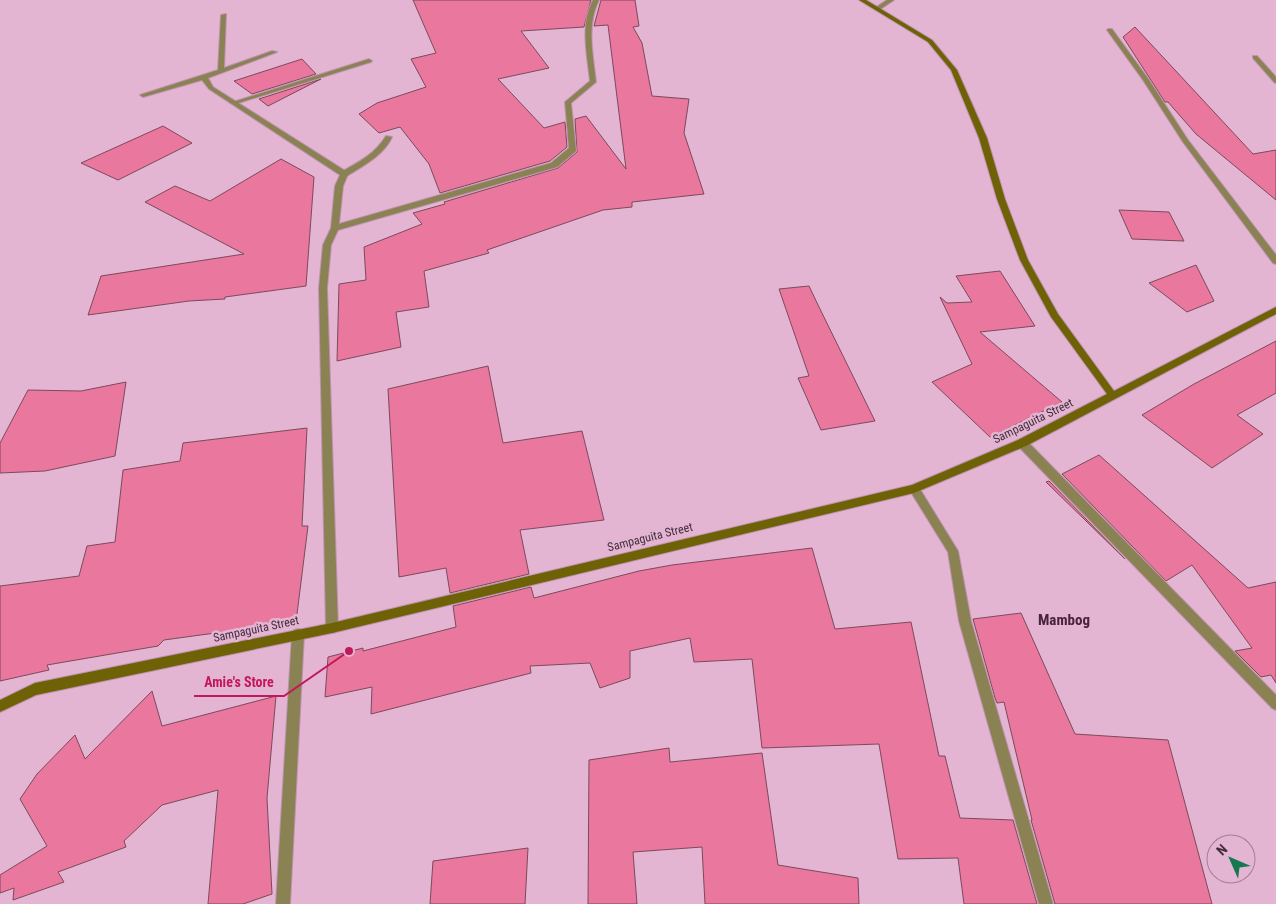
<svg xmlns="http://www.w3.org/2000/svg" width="1276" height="904" font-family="'Roboto Condensed',sans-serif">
<rect width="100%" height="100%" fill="#e4b4d3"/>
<path fill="#e9779e" stroke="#7b4b5a" d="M 413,0 L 591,0 L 584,27 L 521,31 L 549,68 L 498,79 L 544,128 L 565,122 L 567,147 L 550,161 L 440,193 L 429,164 L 400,127 L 379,133 L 359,114 L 377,103 L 426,87 L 411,59 L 436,53 Z
M 601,0 L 635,0 L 639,26 L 633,27 L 642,43 L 652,96 L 689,99 L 684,133 L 704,194 L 632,202 L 632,207 L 603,210 L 487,250 L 489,253 L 424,271 L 429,307 L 396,312 L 401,347 L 337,361 L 339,284 L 366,280 L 364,247 L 422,224 L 413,213 L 445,204 L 444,202 L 558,168 L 577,152 L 575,119 L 586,116 L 626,169 L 608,25 L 594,26 Z
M 1135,27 L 1253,154 L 1276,150 L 1276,200 L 1196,134 L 1168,102 L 1165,102 L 1123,37 Z
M 302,59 L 316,74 L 252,94 L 234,81 Z
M 321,79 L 268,106 L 259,99 Z
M 163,126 L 192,143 L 118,180 L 81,163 Z
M 281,159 L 314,177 L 306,286 L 225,297 L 225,299 L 189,301 L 88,315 L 101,276 L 244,254 L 145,202 L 175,186 L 210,201 Z
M 1119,210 L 1169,212 L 1184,241 L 1132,239 Z
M 1196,265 L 1214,301 L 1187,312 L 1149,283 Z
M 1000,271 L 1035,326 L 980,332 L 1062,402 L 990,437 L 932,382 L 972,364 L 940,297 L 947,303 L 972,302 L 956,276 Z
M 809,286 L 819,307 L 875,421 L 821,430 L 798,378 L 809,376 L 779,289 Z
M 1276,341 L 1276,393 L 1237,415 L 1263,434 L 1212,468 L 1142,415 L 1194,384 Z
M 488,366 L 503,443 L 582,431 L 604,520 L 520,530 L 529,574 L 450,593 L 446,568 L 399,577 L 388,389 Z
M 126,382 L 115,456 L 45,471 L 0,473 L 0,443 L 28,390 L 81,391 Z
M 307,428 L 302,526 L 308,526 L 296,622 L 164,640 L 158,646 L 47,665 L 49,670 L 0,681 L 0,586 L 79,576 L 87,546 L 115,542 L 123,470 L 180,461 L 183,443 Z
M 1099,455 L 1248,588 L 1276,582 L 1276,683 L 1271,675 L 1261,677 L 1235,651 L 1252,648 L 1192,565 L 1166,581 L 1062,474 Z
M 1049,481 L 1125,559 L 1046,482 Z
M 812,548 L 835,629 L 911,622 L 939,756 L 945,756 L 960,818 L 1013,820 L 1037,904 L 964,904 L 958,858 L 898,859 L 879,744 L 762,748 L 752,659 L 694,662 L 690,638 L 630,651 L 630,678 L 600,688 L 590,663 L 530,666 L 531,673 L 371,714 L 372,687 L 325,697 L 328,657 L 363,648 L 363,651 L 456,627 L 453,606 L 531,587 L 534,598 L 639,571 L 672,565 Z
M 1021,613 L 1075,734 L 1168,740 L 1212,904 L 1055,904 L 1031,820 L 1032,820 L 1004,702 L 997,703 L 995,698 L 973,619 Z
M 152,691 L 162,726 L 276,696 L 267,798 L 272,894 L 243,904 L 208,904 L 218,790 L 162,805 L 124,841 L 126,847 L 58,872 L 64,882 L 13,900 L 14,888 L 0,893 L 0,875 L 47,846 L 20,799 L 37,774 L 75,735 L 85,759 Z
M 669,748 L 670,762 L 762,753 L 778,865 L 858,878 L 859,904 L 705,904 L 702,847 L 633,852 L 637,904 L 588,904 L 589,760 Z
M 528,848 L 525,904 L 430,904 L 433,861 Z"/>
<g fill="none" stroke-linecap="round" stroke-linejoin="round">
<g stroke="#bd94af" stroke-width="2">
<path id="lane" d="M 369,59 L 372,61 L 371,62 L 235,104 L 230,103 Z
M 386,136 L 392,137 C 383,156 364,165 347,176 L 341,176 L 341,172 C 359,162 375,154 386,136 Z
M 1022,439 L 1026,440 L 1276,695 L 1276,710 L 1272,708 L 1018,446 L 1017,443 L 1018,440 Z"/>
</g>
<g stroke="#bd94af" stroke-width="2">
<path id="street" d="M 593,0 L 599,0 C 586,26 593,55 596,82 L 571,103 L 576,151 L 557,167 L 338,230 L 331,245 L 327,288 L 338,628 L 336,632 L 332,633 L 328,632 L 326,628 L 319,288 L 323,245 L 331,228 L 335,186 L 340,175 L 209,89 L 202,80 L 143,97 L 140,95 L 218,70 L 221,15 L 226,14 L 224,68 L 272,51 L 277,52 L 208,78 L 213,87 L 347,172 L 348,174 L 343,186 L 339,224 L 551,163 L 569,148 L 565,102 L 590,81 C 587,54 580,25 593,0 Z
M 887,0 L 894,0 L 879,10 L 875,10 L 875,8 Z
M 1108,29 L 1112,29 L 1149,80 L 1188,140 L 1276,255 L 1276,264 L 1273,263 L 1183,142 L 1143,80 L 1107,30 Z
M 1253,56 L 1257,56 L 1276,77 L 1276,83 L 1274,82 L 1253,58 Z
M 914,485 L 918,486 L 958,551 L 971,621 L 1053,904 L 1039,904 L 959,621 L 948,552 L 909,489 L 910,486 Z
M 298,629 L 302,630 L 304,634 L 290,904 L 276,904 L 292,634 L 294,630 Z"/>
</g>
<g stroke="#bd94af" stroke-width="2">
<path id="secondary" d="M 859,0 L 866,0 L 932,40 L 957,70 L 987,138 L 1005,199 L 1028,260 L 1058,314 L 1114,391 L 1276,307 L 1276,314 L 1026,446 L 914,493 L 332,633 L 36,695 L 0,712 L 0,700 L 35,683 L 332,623 L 912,485 L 1018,440 L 1107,394 L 1051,317 L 1020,260 L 997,199 L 979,138 L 951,70 L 928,42 Z"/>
</g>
<use href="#lane" fill="#8a8253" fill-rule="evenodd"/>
<use href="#street" fill="#8a8253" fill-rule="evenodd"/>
<use href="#secondary" fill="#6e6106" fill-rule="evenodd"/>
</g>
<g text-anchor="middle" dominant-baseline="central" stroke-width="5" stroke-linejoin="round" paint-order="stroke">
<g font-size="12" fill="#422f3b" stroke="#e4b4d3">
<text transform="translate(1033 421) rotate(-26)">Sampaguita Street</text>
<text transform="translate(650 537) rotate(-14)">Sampaguita Street</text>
<text transform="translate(256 629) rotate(-12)">Sampaguita Street</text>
</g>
<g font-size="15" font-weight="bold" fill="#48233c" stroke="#e4b4d3">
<text x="1064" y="620">Mambog</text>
</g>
</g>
<path fill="none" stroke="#c2185b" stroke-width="2" d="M349 651L284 696H194"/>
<circle fill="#c2185b" stroke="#e4b4d3" stroke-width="2" cx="349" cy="651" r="5"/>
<g font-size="14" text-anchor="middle" font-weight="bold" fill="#c2185b" stroke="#e4b4d3" stroke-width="5" stroke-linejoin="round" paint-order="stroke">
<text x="239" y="687">Amie's Store</text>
</g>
<g transform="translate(1231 859) rotate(315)"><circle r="24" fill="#e4b4d3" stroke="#a37f96"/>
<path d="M0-4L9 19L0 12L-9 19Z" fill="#15784f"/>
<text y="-8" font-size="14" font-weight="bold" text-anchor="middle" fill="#422f3b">N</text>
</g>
</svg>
